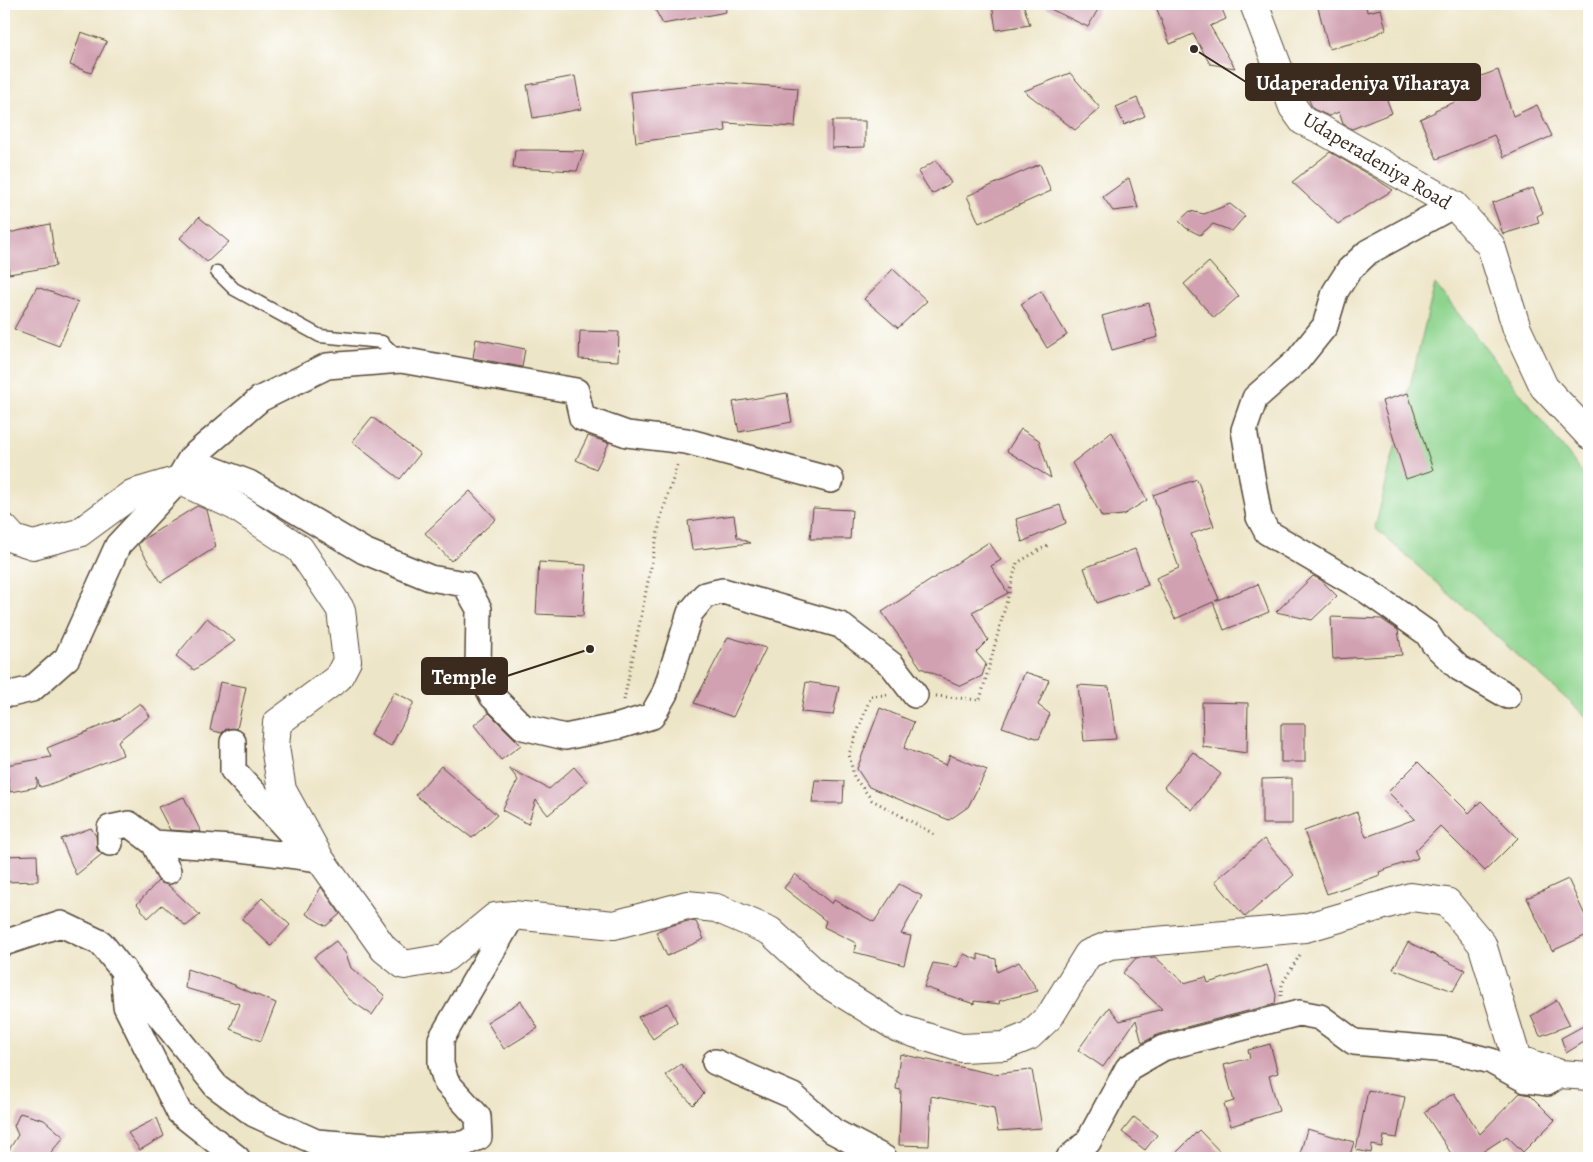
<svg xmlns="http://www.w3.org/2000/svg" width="1593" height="1162" font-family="Alegreya,serif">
<rect width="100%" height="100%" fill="#fff"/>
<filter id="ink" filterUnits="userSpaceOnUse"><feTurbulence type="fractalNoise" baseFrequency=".02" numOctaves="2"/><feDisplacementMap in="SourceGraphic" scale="10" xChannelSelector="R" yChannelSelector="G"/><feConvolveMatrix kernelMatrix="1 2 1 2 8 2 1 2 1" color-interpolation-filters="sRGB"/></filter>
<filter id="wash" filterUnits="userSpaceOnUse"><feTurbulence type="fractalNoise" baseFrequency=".0096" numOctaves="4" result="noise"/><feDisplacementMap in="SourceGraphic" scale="20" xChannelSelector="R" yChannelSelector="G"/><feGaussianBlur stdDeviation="1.12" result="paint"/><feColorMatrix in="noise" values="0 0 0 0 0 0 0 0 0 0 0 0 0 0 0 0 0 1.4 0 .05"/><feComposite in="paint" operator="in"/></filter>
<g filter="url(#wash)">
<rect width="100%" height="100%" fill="#ede5c7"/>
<path fill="#8ed48e" stroke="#647f56" d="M 1435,284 L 1589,481 L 1589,719 L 1375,528 Z"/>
<g id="blocks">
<path fill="#d1a1b1" d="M 652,4 L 725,4 L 726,12 L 663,24 Z
M 992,4 L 1023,4 L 1030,25 L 996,30 Z
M 1040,4 L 1101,4 L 1088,27 Z
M 1155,4 L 1220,4 L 1226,19 L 1210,26 L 1235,68 L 1210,64 L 1193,34 L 1170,44 Z
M 1317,4 L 1366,4 L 1367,12 L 1381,9 L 1386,29 L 1365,40 L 1329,49 Z
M 81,32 L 107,41 L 91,73 L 70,65 Z
M 1498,70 L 1513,116 L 1537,105 L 1552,136 L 1504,157 L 1494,135 L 1437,159 L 1420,119 L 1435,112 L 1435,110 L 1478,93 L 1473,79 Z
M 1070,73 L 1100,108 L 1075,130 L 1024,91 Z
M 575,76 L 581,109 L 533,118 L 527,85 Z
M 1379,79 L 1392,113 L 1352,129 L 1343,124 L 1339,112 L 1329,116 L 1313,109 L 1305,91 L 1327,82 L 1332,96 Z
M 716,82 L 798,88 L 795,127 L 725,123 L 726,131 L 636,142 L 631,92 Z
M 1137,98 L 1145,116 L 1124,125 L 1116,107 Z
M 832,121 L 865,121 L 865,147 L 832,148 Z
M 515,150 L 540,150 L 584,151 L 577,171 L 513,168 Z
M 1330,152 L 1376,179 L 1393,190 L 1338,224 L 1292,182 Z
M 936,160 L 951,183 L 932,194 L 918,172 Z
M 1040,164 L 1051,191 L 979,223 L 967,196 Z
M 1129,178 L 1138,208 L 1113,211 L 1103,197 Z
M 1533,188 L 1543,213 L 1537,216 L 1539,223 L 1503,234 L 1492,203 Z
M 1230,204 L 1245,216 L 1232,231 L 1213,224 L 1200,235 L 1186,228 L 1179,221 L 1190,211 L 1204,214 Z
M 199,217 L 229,242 L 207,262 L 180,238 Z
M 50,224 L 56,266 L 9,274 L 4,234 Z
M 1209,262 L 1239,296 L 1214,318 L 1184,284 Z
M 893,269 L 927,301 L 898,328 L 864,299 Z
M 37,287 L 78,302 L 59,346 L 14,329 Z
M 1041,291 L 1067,335 L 1047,348 L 1021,304 Z
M 1149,303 L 1158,337 L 1112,350 L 1102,316 Z
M 580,331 L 619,332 L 618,361 L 579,359 Z
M 476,339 L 525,349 L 522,367 L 473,358 Z
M 787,393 L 792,422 L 739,432 L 733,402 Z
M 1408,393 L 1433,470 L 1406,479 L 1382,401 Z
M 372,417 L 420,454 L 400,479 L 352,442 Z
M 1021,429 L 1039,440 L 1051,478 L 1007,451 Z
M 1112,432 L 1147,500 L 1123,515 L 1102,517 L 1072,463 Z
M 588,436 L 609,443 L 596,469 L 576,460 Z
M 1197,479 L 1214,526 L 1191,534 L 1219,599 L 1215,601 L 1258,584 L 1269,612 L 1224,630 L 1213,602 L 1175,619 L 1156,578 L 1179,568 L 1153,495 Z
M 470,491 L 496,519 L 451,561 L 425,533 Z
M 1060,505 L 1066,523 L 1022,542 L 1016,519 Z
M 197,506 L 207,510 L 216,547 L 161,582 L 138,545 L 142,540 Z
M 813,508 L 852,510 L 850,539 L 810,539 Z
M 734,515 L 737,537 L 750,543 L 692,550 L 688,521 Z
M 989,542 L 1001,560 L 991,566 L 1008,593 L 972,612 L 988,640 L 976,652 L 986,664 L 982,676 L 961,686 L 921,668 L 882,612 Z
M 1135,549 L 1148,585 L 1097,603 L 1084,568 Z
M 539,562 L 586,565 L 583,616 L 536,614 Z
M 1313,576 L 1321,580 L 1337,596 L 1312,620 L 1276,612 Z
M 1331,617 L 1381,619 L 1398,630 L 1402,655 L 1333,659 Z
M 207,618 L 235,641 L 194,670 L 176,656 Z
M 728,637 L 766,648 L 733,717 L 694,703 Z
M 1025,672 L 1049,680 L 1038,705 L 1050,714 L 1039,739 L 1002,727 Z
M 220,682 L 246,687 L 237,729 L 233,728 L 226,729 L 222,733 L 210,730 Z
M 806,682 L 839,687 L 833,715 L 801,712 Z
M 1078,685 L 1109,687 L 1116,739 L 1084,741 Z
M 394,692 L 414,702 L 391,746 L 370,735 Z
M 1202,702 L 1248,703 L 1247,753 L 1203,747 Z
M 140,703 L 150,716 L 118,741 L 123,755 L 48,785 L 40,787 L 37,778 L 37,787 L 10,792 L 6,765 L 51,757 L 47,748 L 120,718 Z
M 880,708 L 914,722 L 904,748 L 946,765 L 950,755 L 987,770 L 968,807 L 949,820 L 869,787 L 857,769 Z
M 489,713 L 521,745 L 501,760 L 474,725 Z
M 1281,724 L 1305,724 L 1305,762 L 1281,762 Z
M 1193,752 L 1221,774 L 1192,810 L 1164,787 Z
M 1418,762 L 1469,813 L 1481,801 L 1518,838 L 1485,871 L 1440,826 L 1415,851 L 1418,858 L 1379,872 L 1380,875 L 1327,894 L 1304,831 L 1357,812 L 1366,837 L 1415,819 L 1388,792 Z
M 441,766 L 497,815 L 472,838 L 415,795 Z
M 574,767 L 587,782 L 548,815 L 536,800 L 528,824 L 502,810 L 518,780 L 509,768 L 549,789 Z
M 1292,778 L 1292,824 L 1262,824 L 1262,779 Z
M 815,780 L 844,781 L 843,803 L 812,803 Z
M 184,797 L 201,832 L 170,830 L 158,807 Z
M 91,828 L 96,836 L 97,850 L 102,854 L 76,875 L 61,839 Z
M 1264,839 L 1294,875 L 1245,917 L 1215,881 Z
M 37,855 L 38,881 L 4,882 L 4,856 Z
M 795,874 L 832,904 L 834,900 L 874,922 L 899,884 L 922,896 L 901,934 L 911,936 L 904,965 L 854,952 L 856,943 L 824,927 L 826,921 L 784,888 Z
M 1568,879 L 1589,924 L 1589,934 L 1552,951 L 1527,898 Z
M 158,881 L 168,885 L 200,915 L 186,926 L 162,905 L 148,918 L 137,904 Z
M 321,887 L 340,914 L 326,926 L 306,914 Z
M 262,898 L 290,925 L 271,946 L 242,919 Z
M 688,921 L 696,922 L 704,939 L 667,956 L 656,932 L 666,927 Z
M 336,941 L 346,954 L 351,968 L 385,996 L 372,1015 L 349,999 L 314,957 Z
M 1408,942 L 1465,970 L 1453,991 L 1393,969 Z
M 964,954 L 978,960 L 978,954 L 996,959 L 997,972 L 1019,962 L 1038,991 L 999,1001 L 1000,1004 L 974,1001 L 974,1004 L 924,987 L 933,963 L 957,967 Z
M 1155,957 L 1184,983 L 1206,977 L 1208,983 L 1267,965 L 1276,995 L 1275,1004 L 1159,1034 L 1142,1043 L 1136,1020 L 1103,1067 L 1078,1050 L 1109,1007 L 1120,1021 L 1162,1009 L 1123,973 L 1136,958 Z
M 187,969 L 235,985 L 235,986 L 276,1003 L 261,1041 L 230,1029 L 240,1004 L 185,988 Z
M 1557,1000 L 1570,1025 L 1540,1036 L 1531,1016 Z
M 521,1001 L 538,1028 L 504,1049 L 487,1022 Z
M 668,1003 L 677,1022 L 653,1039 L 638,1017 Z
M 1589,1023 L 1589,1039 L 1566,1053 L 1561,1038 Z
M 1270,1044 L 1278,1073 L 1269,1076 L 1279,1111 L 1231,1126 L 1224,1104 L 1234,1101 L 1224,1065 L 1250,1058 L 1248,1050 Z
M 900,1054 L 993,1074 L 1032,1070 L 1042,1128 L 998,1131 L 994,1108 L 931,1096 L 929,1146 L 899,1145 L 901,1090 L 896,1089 Z
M 681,1064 L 704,1094 L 693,1105 L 665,1075 Z
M 1368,1090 L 1405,1097 L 1397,1138 L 1384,1136 L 1382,1147 L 1372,1145 L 1371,1153 L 1356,1150 Z
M 1454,1093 L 1480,1134 L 1520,1093 L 1530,1095 L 1555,1120 L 1523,1152 L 1507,1136 L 1473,1158 L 1454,1158 L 1424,1112 Z
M 20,1113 L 44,1120 L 64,1137 L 46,1158 L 4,1158 L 18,1135 L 14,1126 Z
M 1134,1117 L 1157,1135 L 1145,1150 L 1122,1132 Z
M 157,1118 L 164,1136 L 140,1150 L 128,1133 Z
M 1307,1129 L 1354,1142 L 1349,1158 L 1299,1158 Z
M 1199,1130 L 1226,1158 L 1171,1158 Z"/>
</g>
</g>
<g filter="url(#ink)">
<use href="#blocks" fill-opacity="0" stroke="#564637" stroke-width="1"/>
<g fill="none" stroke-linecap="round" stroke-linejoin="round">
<g stroke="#564637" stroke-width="15">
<path id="service" d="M 217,272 L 234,289 L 320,336 L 382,342 L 401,360"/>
</g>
<g stroke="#564637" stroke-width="28">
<path id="minor" d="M 1454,205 L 1368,252 L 1349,270 L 1335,292 L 1325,326 L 1297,361 L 1255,398 L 1244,430 L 1259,517 L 1267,532 L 1366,590 L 1427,633 L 1434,644 L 1459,668 L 1508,696
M 180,477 L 191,458 L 260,399 L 327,366 L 401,360 L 576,391 L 582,418 L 627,434 L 686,441 L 831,480
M 4,693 L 11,694 L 32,689 L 67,658 L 118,545 L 179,480 L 194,470 L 207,467 L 249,483 L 364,551 L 430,578 L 465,584 L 479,609 L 478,668 L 492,696 L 523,727 L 565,737 L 619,726 L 652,716 L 665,693 L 690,613 L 705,595 L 723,591 L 840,625 L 892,665 L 915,695
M 233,742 L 233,770 L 311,855
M 110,843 L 110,828 L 129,824 L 154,843
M 168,871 L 154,843 L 232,848 L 320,859
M 4,943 L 61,924 L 101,943 L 216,1086 L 254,1114 L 316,1142 L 394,1148 L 463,1144 L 479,1137 L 478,1117 L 446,1082 L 441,1064 L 441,1039 L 513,915
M 123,969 L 126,1006 L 179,1112 L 237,1158
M 715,1062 L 793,1096 L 833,1131 L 884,1158
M 1069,1158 L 1088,1142 L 1128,1068 L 1163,1048 L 1299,1013 L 1320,1017 L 1354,1042 L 1448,1050 L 1491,1061 L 1526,1080 L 1547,1083 L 1560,1074"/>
</g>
<g stroke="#564637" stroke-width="30">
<path id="tertiary" d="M 1254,4 L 1293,107 L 1303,121 L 1324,131 L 1454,205 L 1491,246 L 1517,329 L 1544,387 L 1589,435
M 4,528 L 14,539 L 33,545 L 79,533 L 132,494 L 179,480 L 235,506 L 300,549 L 341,610 L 347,661 L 338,678 L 277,723 L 275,747 L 282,790 L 320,859 L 384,949 L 404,965 L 445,958 L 495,917 L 513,915 L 614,925 L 687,905 L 716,908 L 770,931 L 826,983 L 898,1028 L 961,1048 L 1004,1046 L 1029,1036 L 1050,1016 L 1088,954 L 1110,945 L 1305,928 L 1411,897 L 1447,902 L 1482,944 L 1517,1059 L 1560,1074 L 1589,1076"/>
</g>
<path stroke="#564637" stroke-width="3" stroke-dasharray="1 4" stroke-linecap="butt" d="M 887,695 L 871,696 L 849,754 L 854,777 L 872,800 L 934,834
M 936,696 L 980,700 L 1017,563 L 1050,544
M 624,700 L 661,517 L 678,463
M 1281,996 L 1282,984 L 1301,953"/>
<use href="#service" stroke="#fff" stroke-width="12"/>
<use href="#minor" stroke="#fff" stroke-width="25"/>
<use href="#tertiary" stroke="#fff" stroke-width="28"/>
</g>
</g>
<g text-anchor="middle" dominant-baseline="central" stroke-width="4" stroke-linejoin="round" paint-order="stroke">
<g font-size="20" fill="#3b2a1e" stroke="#fff">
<text transform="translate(1377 161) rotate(31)">Udaperadeniya Road</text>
</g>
</g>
<path fill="none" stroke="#3b2a1e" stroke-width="2" d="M1194 49L1246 82M590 649L507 676"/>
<g fill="#3b2a1e" stroke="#fff" stroke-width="2">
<circle cx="1194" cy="49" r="5"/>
<circle cx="590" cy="649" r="5"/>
</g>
<g fill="#3b2a1e" stroke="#3b2a1e" stroke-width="2">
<rect x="1246" y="64" width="234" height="36" rx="5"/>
<rect x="422" y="658" width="85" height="36" rx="5"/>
</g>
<g font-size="21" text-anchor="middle" font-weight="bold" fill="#fff">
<text x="1363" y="90">Udaperadeniya Viharaya</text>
<text x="464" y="684">Temple</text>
</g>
<rect width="1593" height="1162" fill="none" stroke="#fff" stroke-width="20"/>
</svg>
